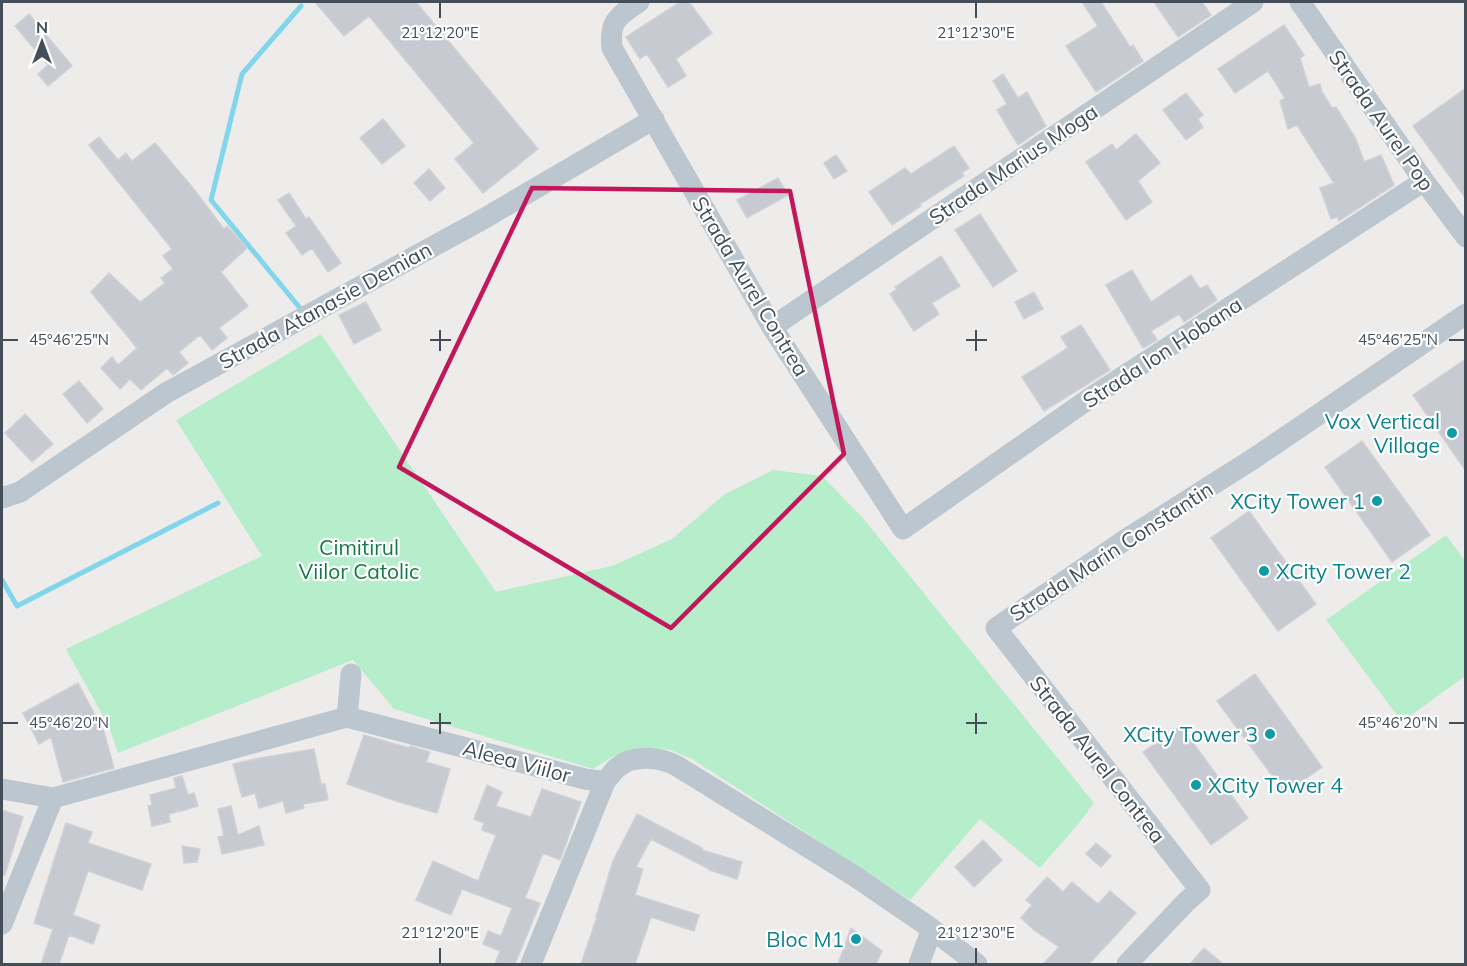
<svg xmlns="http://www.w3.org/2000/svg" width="1467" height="966" font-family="Mulish,sans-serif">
<rect width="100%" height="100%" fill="#eeebeb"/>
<path fill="#b6eecc" d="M 321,334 L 496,592 L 612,566 L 672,539 L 725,494 L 773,470 L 822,476 L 862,517 L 1094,803 L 1079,823 L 1040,868 L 980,819 L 910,900 L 692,759 L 670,750 L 645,748 L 612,757 L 593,769 L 394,709 L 353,660 L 118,753 L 109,727 L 66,649 L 262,556 L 176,420 Z
M 1446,535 L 1465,561 L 1465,676 L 1402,722 L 1326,620 Z"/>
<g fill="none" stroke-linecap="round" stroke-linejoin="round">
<path stroke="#82d6ec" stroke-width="5" d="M 300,308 L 211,200 L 242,74 L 301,6
M 2,580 L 17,606 L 218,503"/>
</g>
<path fill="#c7cad0" stroke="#cfd1d7" stroke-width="1.5" d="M 315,2 L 416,2 L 538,149 L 483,193 L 455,159 L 474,143 L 369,16 L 344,36 Z
M 680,2 L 689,2 L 712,33 L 676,59 L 686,76 L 668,87 L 647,54 L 640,59 L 626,37 Z
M 1082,2 L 1101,2 L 1130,47 L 1133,45 L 1143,61 L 1096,92 L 1066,46 L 1098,26 Z
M 1154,2 L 1202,2 L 1211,15 L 1178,37 Z
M 29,14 L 72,66 L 48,86 L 38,74 L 48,65 L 15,26 Z
M 1284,25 L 1304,55 L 1300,58 L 1309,87 L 1320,84 L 1322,92 L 1332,108 L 1336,107 L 1356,139 L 1364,162 L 1381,155 L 1394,185 L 1339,221 L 1337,217 L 1331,219 L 1320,188 L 1334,183 L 1297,125 L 1288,129 L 1280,101 L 1285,98 L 1268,71 L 1235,93 L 1218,69 Z
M 1003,74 L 1018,98 L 1027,92 L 1046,126 L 1018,145 L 997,110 L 1007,104 L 993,81 Z
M 1466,88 L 1466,199 L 1413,126 Z
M 1186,93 L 1203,115 L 1198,119 L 1203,127 L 1186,140 L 1163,110 Z
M 383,119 L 405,146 L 382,164 L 360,138 Z
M 1136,134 L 1160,163 L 1138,181 L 1152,202 L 1126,220 L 1086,162 L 1112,144 L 1116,150 Z
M 99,137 L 118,160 L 126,153 L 132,161 L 155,143 L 193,188 L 224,229 L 227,226 L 247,248 L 221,272 L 248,306 L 219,328 L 227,338 L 212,350 L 200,335 L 179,352 L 188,363 L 173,375 L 167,368 L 141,390 L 130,379 L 120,389 L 101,368 L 112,357 L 118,365 L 137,348 L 91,292 L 109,273 L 140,302 L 165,283 L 161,278 L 173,269 L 163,256 L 172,249 L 89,145 Z
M 954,146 L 969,168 L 962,173 L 964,176 L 920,204 L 921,206 L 892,225 L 869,192 L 905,168 L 911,174 Z
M 836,155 L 847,171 L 834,179 L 824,163 Z
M 429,169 L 445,188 L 430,201 L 414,183 Z
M 778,178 L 788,195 L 747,218 L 737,200 Z
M 289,193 L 306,219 L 309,217 L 341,263 L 328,272 L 312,248 L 302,255 L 286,233 L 296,226 L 278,200 Z
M 980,214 L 1017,271 L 993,287 L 955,230 Z
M 941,256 L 960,286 L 932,303 L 939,314 L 914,331 L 890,294 L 897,289 L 895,287 Z
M 1132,270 L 1151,302 L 1191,275 L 1200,289 L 1207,285 L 1217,300 L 1184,322 L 1179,314 L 1151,331 L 1157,340 L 1143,348 L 1106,285 Z
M 1034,292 L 1043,309 L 1024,319 L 1015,302 Z
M 366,302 L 381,330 L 354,344 L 339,315 Z
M 1081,325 L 1110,370 L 1044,411 L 1022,377 L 1068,348 L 1061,337 Z
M 1466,359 L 1466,471 L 1413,395 Z
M 79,381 L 103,409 L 87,423 L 63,394 Z
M 25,414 L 53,444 L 32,462 L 5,433 Z
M 1362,441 L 1430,535 L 1392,562 L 1325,467 Z
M 1249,511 L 1316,604 L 1278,631 L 1211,538 Z
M 1255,674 L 1322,767 L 1285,793 L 1217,701 Z
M 78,683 L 104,732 L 114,768 L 63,782 L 51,737 L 39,744 L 23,713 Z
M 1181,726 L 1248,818 L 1211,845 L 1143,752 Z
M 364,735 L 409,748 L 410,746 L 430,752 L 426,762 L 450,769 L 437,813 L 396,801 L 347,784 Z
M 314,749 L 321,784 L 325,784 L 328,800 L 303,804 L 304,808 L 286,813 L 283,801 L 259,808 L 255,793 L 242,797 L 233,764 L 260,758 Z
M 182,776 L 188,795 L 194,793 L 198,806 L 178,812 L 178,808 L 176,812 L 169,814 L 170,822 L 152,826 L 148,806 L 152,805 L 150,795 L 176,788 L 174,778 Z
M 487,785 L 502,792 L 496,806 L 531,817 L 542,789 L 581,802 L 560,860 L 543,853 L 525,898 L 540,903 L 515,964 L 495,964 L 500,951 L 483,944 L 488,931 L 501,936 L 512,908 L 462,889 L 451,915 L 416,900 L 433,861 L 478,881 L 496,835 L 482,830 L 484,823 L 474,819 Z
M 231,806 L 238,835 L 259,826 L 264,845 L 222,854 L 218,837 L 224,836 L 218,809 Z
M 2,810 L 23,817 L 5,875 L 2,875 Z
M 637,814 L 702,848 L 702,850 L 742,862 L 737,879 L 709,870 L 709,869 L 651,839 L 636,867 L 643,869 L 635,895 L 699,915 L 694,931 L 651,917 L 635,964 L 581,964 L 597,917 L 596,917 L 613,861 Z
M 66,823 L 92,832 L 88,843 L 151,864 L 142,890 L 88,871 L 73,915 L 100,925 L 93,944 L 69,935 L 59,964 L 41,964 L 53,929 L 34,923 Z
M 983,840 L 1002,860 L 974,887 L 955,867 Z
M 1096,843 L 1111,856 L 1101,867 L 1086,854 Z
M 182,846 L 200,849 L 197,862 L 184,863 Z
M 1047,877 L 1063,892 L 1072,882 L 1098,904 L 1110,891 L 1136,913 L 1089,964 L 1043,964 L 1059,947 L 1034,930 L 1021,918 L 1032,905 L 1026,900 Z
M 851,928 L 882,951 L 876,964 L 838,964 Z
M 1204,948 L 1223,964 L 1190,964 Z"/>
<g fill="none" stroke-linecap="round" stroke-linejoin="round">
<path stroke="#bbc6ce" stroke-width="21" d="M 639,2 C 618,16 609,21 612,48 L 772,327 L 903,529 L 1090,398 L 1424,181
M 1300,2 L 1424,181 L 1466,237
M 772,327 L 1253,2
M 2,498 L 20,492 L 166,393 L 485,218 L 654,119
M 347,717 L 351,674
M 2,789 L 53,798 L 347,717 L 585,779 L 605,782 C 609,777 613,771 618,767 C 634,754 660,757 677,766 L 856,877 L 932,929 L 977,964
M 2,924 L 53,798
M 531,964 L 605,782
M 919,964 L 932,929
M 1127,964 L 1187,901 L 1200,890 L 996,628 L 1128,538 L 1253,459 L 1466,314"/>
</g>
<path fill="none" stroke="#c2185b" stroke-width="4.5" stroke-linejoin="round" d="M 532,188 L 790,191 L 844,454 L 671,628 L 399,467 Z"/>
<path fill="none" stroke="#434e59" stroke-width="2" d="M 440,3 L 440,18M 976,3 L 976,18M 440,330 L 440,351M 976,330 L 976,351M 3,340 L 18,340M 430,340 L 451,340M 966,340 L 987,340M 1449,340 L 1464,340M 440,713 L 440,734M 976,713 L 976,734M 3,723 L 18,723M 430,723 L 451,723M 966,723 L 987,723M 1449,723 L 1464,723M 440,948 L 440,963M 976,948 L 976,963"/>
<g fill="#0f9aa8" stroke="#fff" stroke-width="2">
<circle cx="1452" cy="433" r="6"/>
<circle cx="1377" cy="501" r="6"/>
<circle cx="1264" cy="571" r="6"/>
<circle cx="1270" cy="734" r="6"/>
<circle cx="1196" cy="785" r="6"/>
<circle cx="856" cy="939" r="6"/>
</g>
<g text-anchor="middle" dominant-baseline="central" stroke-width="4.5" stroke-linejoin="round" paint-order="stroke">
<g font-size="21" fill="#434e59" stroke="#fff">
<text transform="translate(1382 120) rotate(55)">Strada Aurel Pop</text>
<text transform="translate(1013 164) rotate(-34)">Strada Marius Moga</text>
<text transform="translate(751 286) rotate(59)">Strada Aurel Contrea</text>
<text transform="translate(325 305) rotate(-29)">Strada Atanasie Demian</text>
<text transform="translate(1162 352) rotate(-33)">Strada Ion Hobana</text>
<text transform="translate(1111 551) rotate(-33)">Strada Marin Constantin</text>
<text transform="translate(1098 759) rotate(52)">Strada Aurel Contrea</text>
<text transform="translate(517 761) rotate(15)">Aleea Viilor</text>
</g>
<g font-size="21" fill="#0d838f" stroke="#fff" text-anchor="end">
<text x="1440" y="421">Vox Vertical<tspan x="1440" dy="24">Village</tspan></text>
<text x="1365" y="501">XCity Tower 1</text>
<text x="1276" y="571" text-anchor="start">XCity Tower 2</text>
<text x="1258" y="734">XCity Tower 3</text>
<text x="1208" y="785" text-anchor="start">XCity Tower 4</text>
<text x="844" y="939">Bloc M1</text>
</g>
<g font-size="21" fill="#147a47" stroke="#fff">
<text x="359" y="547">Cimitirul<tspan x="359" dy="24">Viilor Catolic</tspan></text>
</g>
</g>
<g font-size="15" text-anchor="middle" fill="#434e59" stroke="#fff" stroke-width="4.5" stroke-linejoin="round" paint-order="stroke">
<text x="440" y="38">21°12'20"E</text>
<text x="976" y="38">21°12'30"E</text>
<text x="69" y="345">45°46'25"N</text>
<text x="1398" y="345">45°46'25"N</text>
<text x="69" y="728">45°46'20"N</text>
<text x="1398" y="728">45°46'20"N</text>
<text x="440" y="938">21°12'20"E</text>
<text x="976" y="938">21°12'30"E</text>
</g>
<rect width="1467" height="966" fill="none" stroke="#434e59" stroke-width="6"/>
<g transform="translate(42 42)" stroke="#ffffff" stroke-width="4.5" paint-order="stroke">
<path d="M0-4.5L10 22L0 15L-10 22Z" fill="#434e59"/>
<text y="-9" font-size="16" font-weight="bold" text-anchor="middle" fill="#434e59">N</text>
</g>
</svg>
